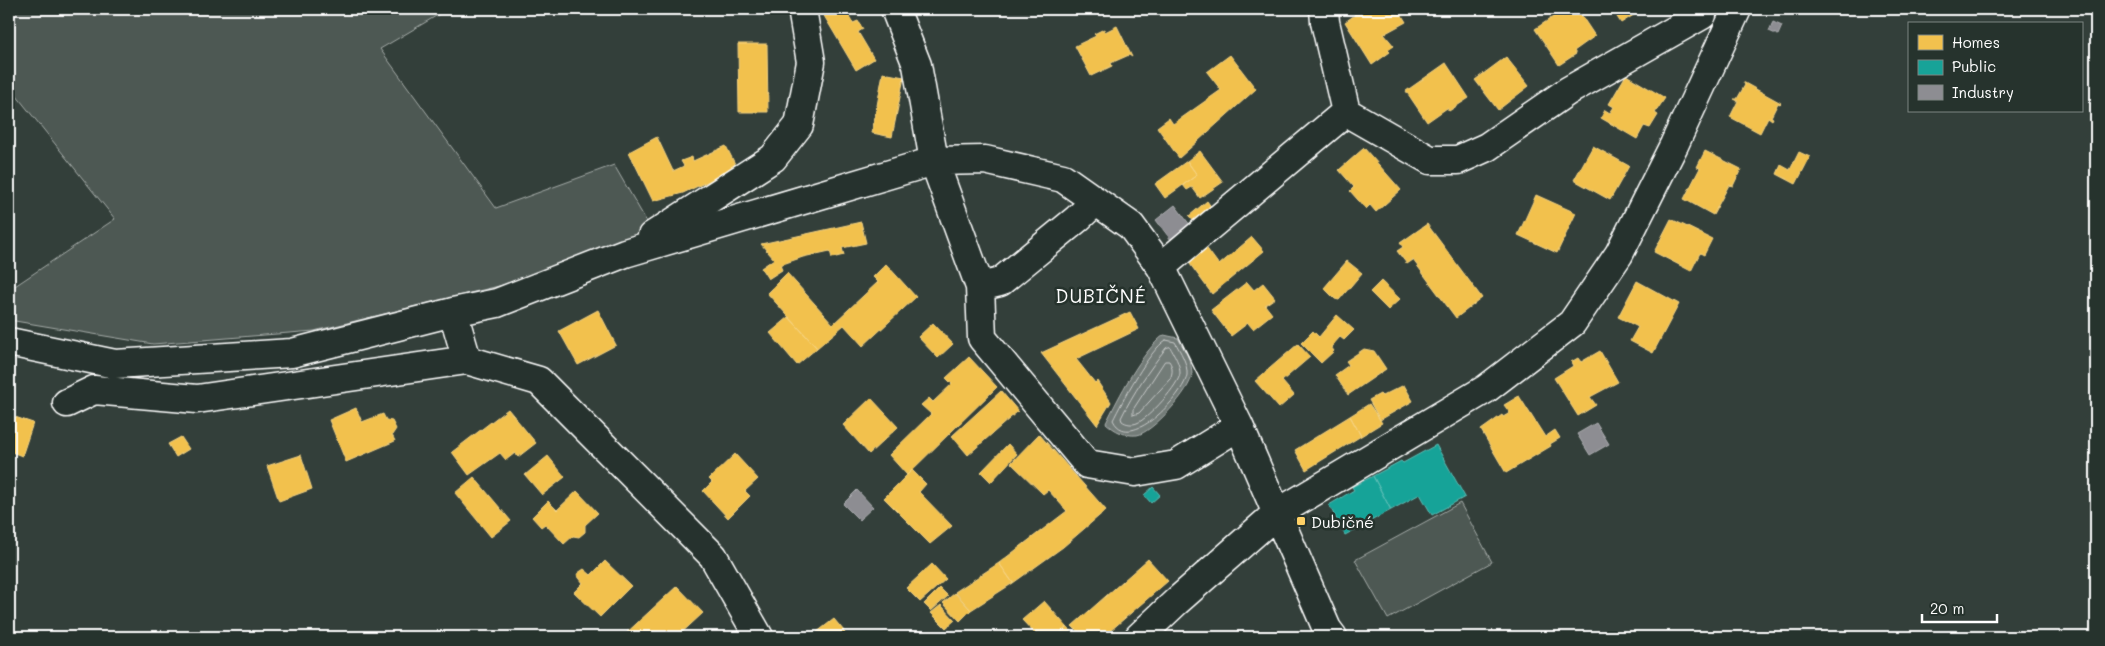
<svg xmlns="http://www.w3.org/2000/svg" width="2105" height="646" font-family="Mali,sans-serif">
<rect width="100%" height="100%" fill="#333f3a"/>
<filter id="ink" filterUnits="userSpaceOnUse"><feTurbulence type="fractalNoise" baseFrequency=".02" numOctaves="2"/><feDisplacementMap in="SourceGraphic" scale="10" xChannelSelector="R" yChannelSelector="G"/><feConvolveMatrix kernelMatrix="1 2 1 2 8 2 1 2 1" color-interpolation-filters="sRGB"/></filter>
<g filter="url(#ink)">
<path fill="#4d5853" stroke="#a6aca9" d="M 9,9 L 448,9 L 380,49 L 496,208 L 614,165 L 651,229 L 507,284 L 314,331 L 153,344 L 9,320 L 9,290 L 115,219 L 16,95 L 9,92 Z
M 1460,503 L 1492,562 L 1388,619 L 1355,560 Z"/>
<path fill="#737b78" stroke="#abb0ae" d="M 1164,335 L 1178,338 C 1184,349 1192,361 1192,374 C 1192,389 1152,433 1137,435 C 1124,436 1115,431 1106,423 C 1118,398 1142,351 1164,335 Z"/>
<path fill="#f2c14e" stroke="#f6d483" d="M 820,9 L 850,9 L 846,11 L 853,23 L 858,21 L 863,29 L 858,32 L 874,59 L 856,70 Z
M 1359,9 L 1398,9 L 1406,22 L 1384,34 L 1394,46 L 1388,50 L 1390,52 L 1372,65 L 1345,22 L 1355,15 L 1353,12 Z
M 1574,9 L 1577,9 L 1595,36 L 1574,51 L 1576,54 L 1559,65 L 1535,29 L 1559,13 L 1562,17 Z
M 1612,9 L 1643,9 L 1621,23 Z
M 1117,26 L 1132,57 L 1129,55 L 1111,63 L 1112,66 L 1091,76 L 1075,46 L 1096,36 L 1094,34 L 1104,29 L 1105,32 Z
M 738,44 L 767,44 L 768,112 L 739,112 Z
M 1230,55 L 1256,89 L 1179,158 L 1157,127 L 1169,118 L 1173,124 L 1221,90 L 1207,72 Z
M 1506,57 L 1529,86 L 1498,110 L 1475,80 Z
M 1446,63 L 1469,98 L 1449,111 L 1447,108 L 1427,122 L 1406,91 Z
M 883,73 L 904,77 L 892,137 L 872,133 Z
M 1626,75 L 1665,98 L 1655,113 L 1658,115 L 1650,128 L 1644,126 L 1637,139 L 1601,118 L 1605,110 L 1610,113 L 1614,107 L 1609,104 Z
M 1743,82 L 1781,103 L 1780,104 L 1778,103 L 1771,117 L 1773,118 L 1772,120 L 1768,117 L 1760,133 L 1730,117 L 1738,101 L 1734,99 L 1737,99 L 1745,85 Z
M 657,137 L 673,171 L 684,166 L 681,161 L 692,157 L 693,161 L 726,146 L 737,168 L 683,193 L 653,201 L 629,152 Z
M 1593,146 L 1629,166 L 1610,200 L 1574,180 Z
M 1364,148 L 1401,190 L 1376,212 L 1370,205 L 1366,209 L 1350,191 L 1354,187 L 1339,170 Z
M 1200,151 L 1223,182 L 1200,198 L 1192,187 L 1187,190 L 1183,185 L 1197,175 L 1187,161 Z
M 1705,151 L 1741,169 L 1733,186 L 1729,185 L 1713,215 L 1684,199 L 1700,168 L 1697,167 Z
M 1799,152 L 1810,157 L 1796,184 L 1777,174 L 1781,165 L 1790,170 Z
M 1187,161 L 1197,175 L 1165,198 L 1155,184 Z
M 1536,195 L 1576,213 L 1557,253 L 1518,235 Z
M 1207,201 L 1215,212 L 1198,226 L 1189,216 Z
M 1671,219 L 1712,239 L 1704,255 L 1700,253 L 1691,271 L 1654,252 Z
M 861,222 L 866,243 L 842,248 L 844,255 L 832,258 L 830,251 L 803,257 L 780,265 L 782,270 L 768,279 L 761,268 L 774,259 L 761,244 Z
M 1427,224 L 1482,298 L 1456,318 L 1413,260 L 1407,264 L 1397,251 L 1403,247 L 1400,243 Z
M 1252,237 L 1264,251 L 1212,294 L 1187,260 L 1205,246 L 1219,265 Z
M 1347,261 L 1362,273 L 1339,300 L 1335,299 L 1324,288 Z
M 886,264 L 916,297 L 863,346 L 844,325 L 817,348 L 767,293 L 787,273 L 833,324 L 878,282 L 873,277 Z
M 1381,281 L 1400,299 L 1388,310 L 1370,292 Z
M 1637,281 L 1679,304 L 1653,353 L 1630,341 L 1638,327 L 1618,317 Z
M 1247,282 L 1254,290 L 1263,283 L 1275,298 L 1265,305 L 1272,314 L 1253,329 L 1248,323 L 1231,336 L 1211,310 Z
M 598,310 L 616,345 L 578,365 L 559,331 Z
M 1130,312 L 1139,329 L 1076,359 L 1095,383 L 1097,381 L 1111,402 L 1097,425 L 1041,353 Z
M 1337,315 L 1354,330 L 1344,340 L 1340,337 L 1331,347 L 1334,351 L 1321,363 L 1301,343 L 1313,331 L 1319,337 Z
M 789,317 L 817,348 L 797,365 L 770,333 Z
M 933,323 L 953,344 L 938,358 L 918,337 Z
M 1298,344 L 1310,357 L 1282,381 L 1294,395 L 1279,408 L 1255,381 Z
M 1364,349 L 1374,351 L 1386,369 L 1348,395 L 1335,375 L 1349,365 L 1346,361 Z
M 1600,351 L 1618,382 L 1590,397 L 1596,405 L 1578,416 L 1554,378 L 1573,366 L 1571,362 L 1578,358 L 1581,362 Z
M 969,357 L 997,387 L 907,475 L 889,455 L 931,414 L 921,405 L 929,398 L 933,402 L 952,384 L 946,378 Z
M 1404,385 L 1413,401 L 1380,420 L 1369,400 L 1380,394 L 1382,396 Z
M 1001,391 L 1018,411 L 968,455 L 952,436 Z
M 1519,396 L 1545,437 L 1555,430 L 1560,438 L 1550,444 L 1551,446 L 1506,473 L 1481,430 L 1502,415 L 1503,417 L 1510,413 L 1504,405 Z
M 871,398 L 898,427 L 869,454 L 843,425 Z
M 1369,404 L 1382,423 L 1361,436 L 1350,416 Z
M 356,408 L 362,422 L 383,414 L 386,420 L 392,421 L 396,429 L 392,435 L 395,441 L 346,462 L 329,420 Z
M 508,409 L 536,443 L 518,457 L 515,453 L 506,460 L 500,453 L 469,475 L 452,452 Z
M 9,415 L 33,423 L 22,456 L 9,451 Z
M 1350,416 L 1361,436 L 1306,470 L 1295,450 Z
M 1039,434 L 1106,510 L 1063,547 L 1013,583 L 999,563 L 1067,511 L 1048,490 L 1043,494 L 1011,463 Z
M 181,437 L 189,449 L 176,457 L 168,444 Z
M 1008,444 L 1017,454 L 991,482 L 981,472 Z
M 735,454 L 758,479 L 745,491 L 750,496 L 728,518 L 703,491 L 712,482 L 709,479 Z
M 301,455 L 312,489 L 279,501 L 267,466 Z
M 548,456 L 565,477 L 542,495 L 525,475 Z
M 912,470 L 926,484 L 919,492 L 952,526 L 930,544 L 884,498 Z
M 474,477 L 511,521 L 491,537 L 455,493 Z
M 577,491 L 598,513 L 585,525 L 585,532 L 579,537 L 573,536 L 564,544 L 545,524 L 541,527 L 532,517 L 548,501 L 557,510 Z
M 1148,559 L 1168,581 L 1103,637 L 1083,637 L 1072,626 Z
M 605,561 L 631,586 L 600,617 L 574,592 L 583,583 L 577,575 L 578,573 L 584,569 L 591,575 Z
M 999,563 L 1013,583 L 971,610 L 955,592 Z
M 932,564 L 946,579 L 920,602 L 906,588 Z
M 677,586 L 703,613 L 677,637 L 622,637 Z
M 940,588 L 948,596 L 931,611 L 924,604 Z
M 955,593 L 971,610 L 960,621 L 943,603 Z
M 1044,601 L 1067,627 L 1056,637 L 1038,637 L 1022,620 Z
M 941,605 L 955,620 L 946,628 L 931,613 Z
M 834,619 L 844,631 L 836,637 L 813,637 L 812,636 Z
M 1067,627 L 1076,637 L 1056,637 Z
M 844,632 L 848,637 L 838,637 Z"/>
<path fill="#17a398" stroke="#5dbfb7" d="M 1436,445 L 1465,497 L 1432,515 L 1420,494 L 1391,510 L 1373,476 L 1401,461 L 1403,463 Z
M 1373,476 L 1391,510 L 1345,535 L 1329,505 L 1354,490 L 1352,487 Z
M 1153,487 L 1160,495 L 1151,503 L 1144,495 Z"/>
<path fill="#8d8d92" stroke="#afafb3" d="M 1773,22 L 1782,26 L 1778,35 L 1769,31 Z
M 1175,205 L 1193,229 L 1174,244 L 1156,220 Z
M 1596,423 L 1609,444 L 1590,455 L 1577,434 Z
M 857,490 L 873,507 L 859,520 L 843,504 Z"/>
<g fill="none" stroke-linecap="round" stroke-linejoin="round">
<path stroke="#c7cac9" stroke-width="1" d="M 1166,340 L 1175,342 C 1180,351 1188,364 1187,375 C 1185,394 1129,454 1113,420 C 1122,402 1149,350 1166,340 Z
M 1170,347 C 1174,354 1180,364 1180,373 C 1180,384 1148,419 1137,423 C 1132,425 1126,424 1122,421 L 1121,418 C 1133,393 1149,370 1166,348 Z
M 1165,361 L 1169,361 C 1173,367 1173,372 1170,379 L 1139,413 L 1133,415 L 1133,410 Z"/>
<g stroke="#fff" stroke-width="31">
<path id="minor" d="M 895,9 L 917,65 L 934,161 L 980,287 L 982,338 L 1087,464 L 1135,472 L 1176,465 L 1239,426
M 1324,9 L 1325,22 L 1346,112 L 1430,160 L 1458,160 L 1487,147 L 1568,91 L 1702,15
M 652,236 L 773,158 L 799,125 L 811,62 L 802,9
M 1161,267 L 1346,112
M 980,287 L 1000,282 L 1077,219 L 1096,201
M 453,312 L 467,360
M 9,342 L 115,364 L 292,353 L 453,312 L 497,303 L 625,253 L 934,161 L 985,160 L 1063,178 L 1131,226 L 1161,267 L 1239,426 L 1327,629 L 1333,637
M 67,403 L 94,390 L 197,399 L 467,360 L 539,381 L 713,556 L 759,637
M 1139,637 L 1176,602 L 1276,514 L 1486,389 L 1572,323 L 1619,254 L 1674,145 L 1737,9"/>
</g>
<use href="#minor" stroke="#26332d" stroke-width="28"/>
</g>
</g>
<rect fill="#ffd166" stroke="#26332d" stroke-width="2" x="1296" y="516" width="10" height="10" rx="2.5"/>
<g text-anchor="middle" dominant-baseline="central" stroke-width="5" stroke-linejoin="round" paint-order="stroke">
<g font-size="16" fill="#fff" stroke="#26332d" text-anchor="start">
<text x="1311" y="521">Dubičné</text>
</g>
<g font-size="19" letter-spacing="1" fill="#fff" stroke="#26332d">
<text x="1101" y="295">DUBIČNÉ</text>
</g>
</g>
<rect width="2105" height="646" fill="none" stroke="#26332d" stroke-width="30"/>
<rect x="15" y="15" width="2075" height="616" fill="none" stroke="#fff" stroke-width="2" filter="url(#ink)"/>
<rect x="1908" y="22" width="175" height="90" fill="#26332d" stroke="#7d8581"/>
<rect x="1918" y="35" width="25" height="15" fill="#f2c14e" stroke="#7d8581"/>
<text x="1952" y="48" font-size="15" fill="#ffffff">Homes</text>
<rect x="1918" y="60" width="25" height="15" fill="#17a398" stroke="#7d8581"/>
<text x="1952" y="72" font-size="15" fill="#ffffff">Public</text>
<rect x="1918" y="85" width="25" height="15" fill="#8d8d92" stroke="#7d8581"/>
<text x="1952" y="98" font-size="15" fill="#ffffff">Industry</text>
<path d="M1922 614v8h75v-8" fill="none" stroke="#ffffff" stroke-width="2.5"/>
<text x="1930" y="614" font-size="15" fill="#ffffff" stroke="#26332d" stroke-width="4" paint-order="stroke">20 m</text>
</svg>
